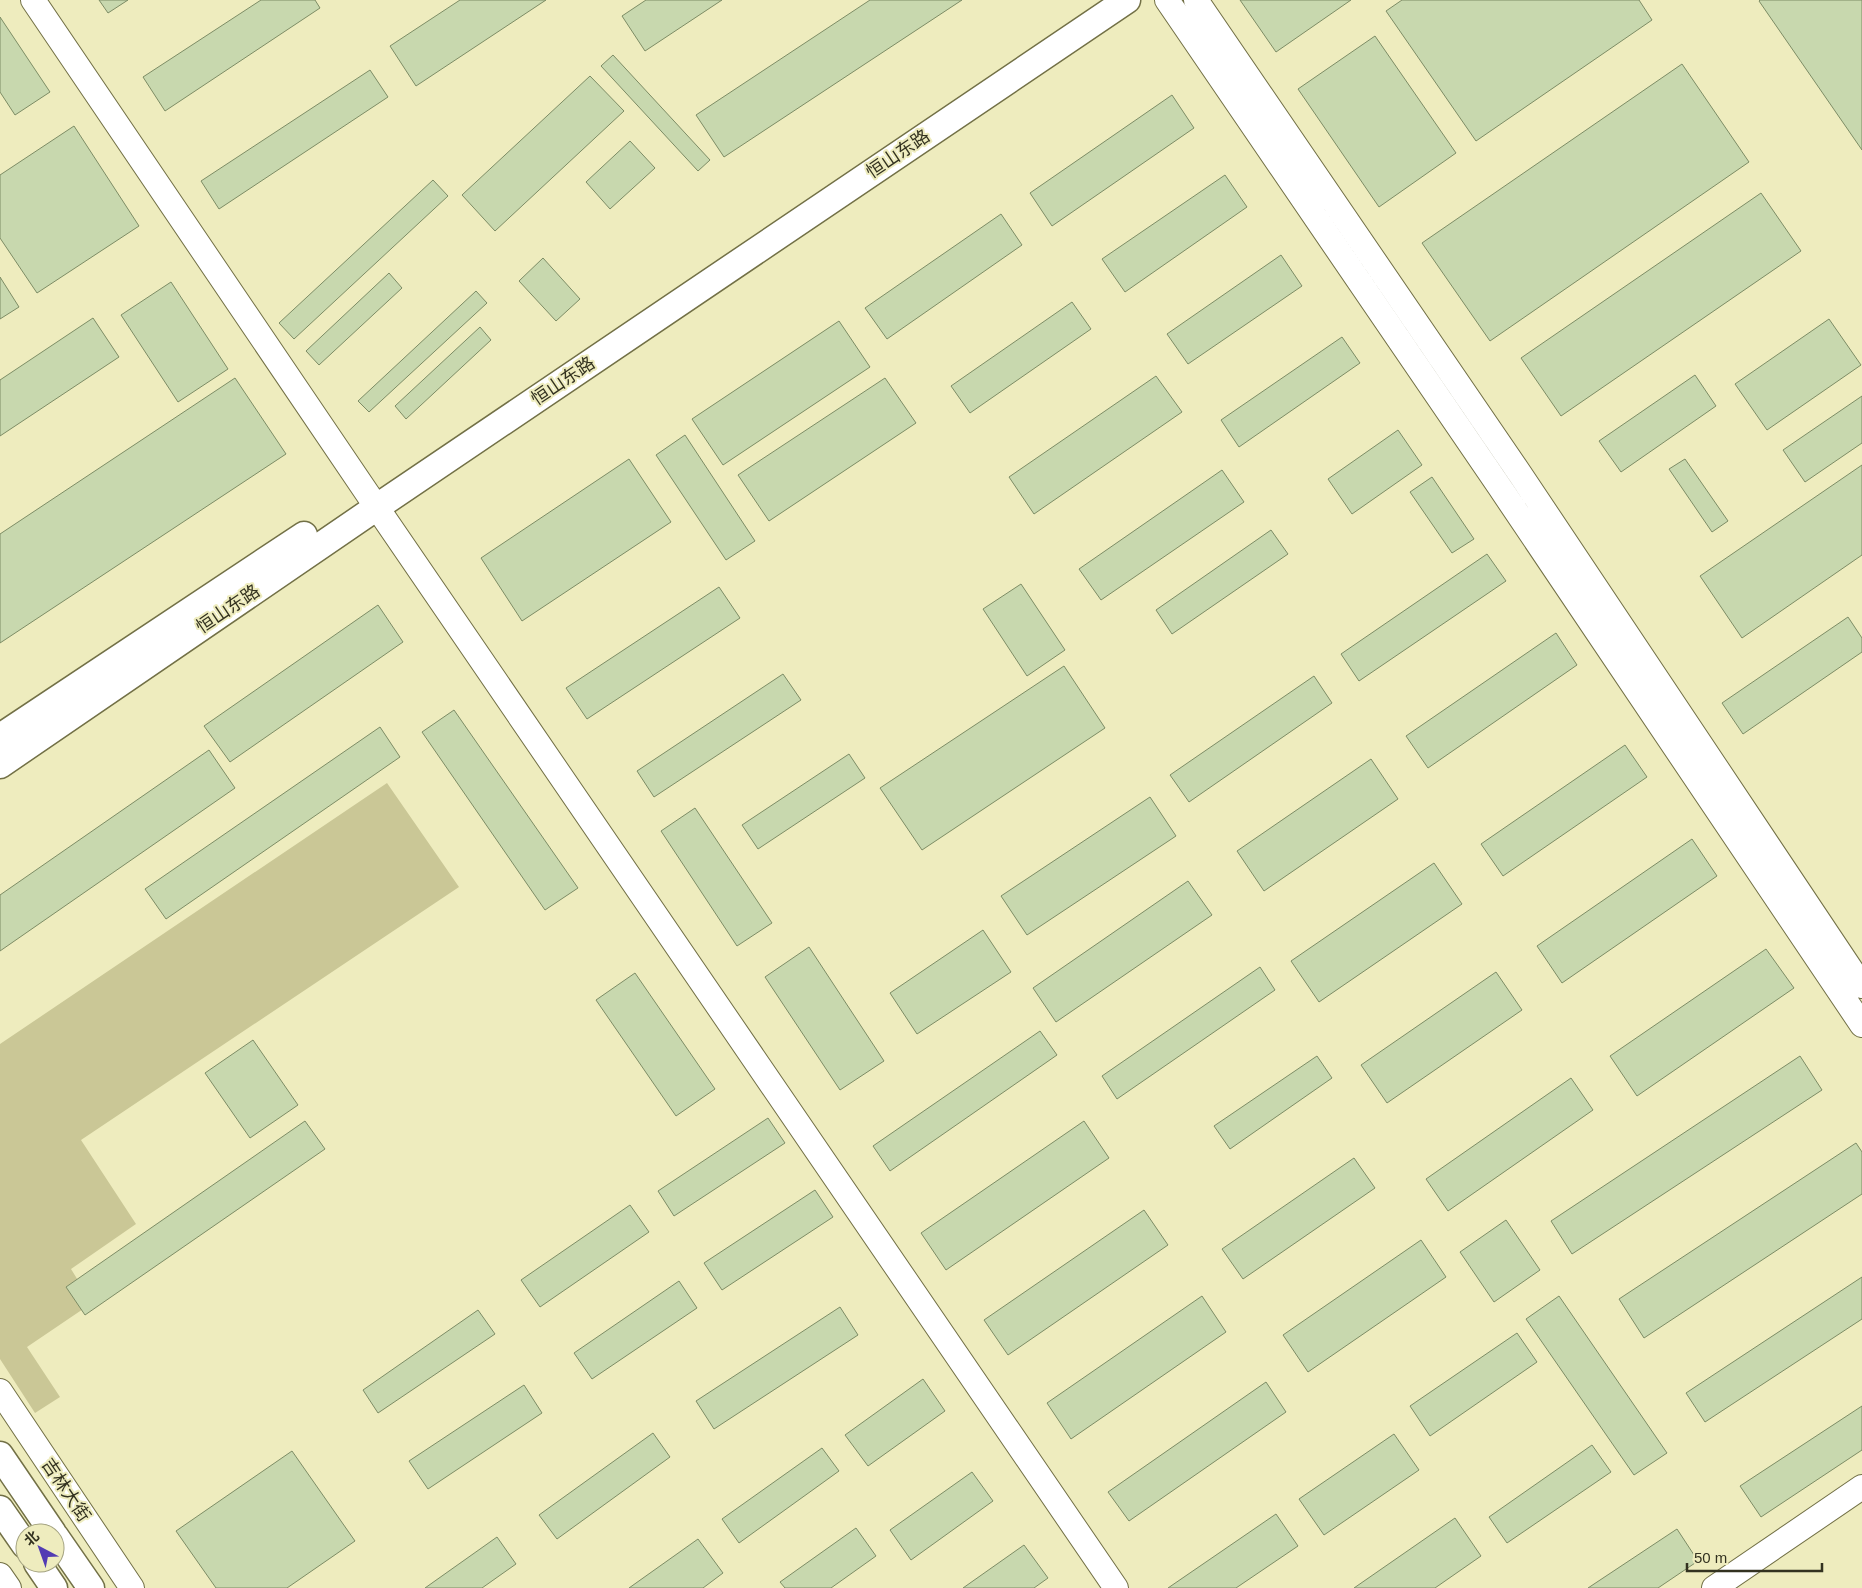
<svg xmlns="http://www.w3.org/2000/svg" width="1862" height="1588" font-family="Helvetica,'Noto Sans SC',sans-serif">
<rect width="100%" height="100%" fill="#eeecbe"/>
<path fill="#cac796" d="M 387,783 L 459,887 L 81,1140 L 136,1224 L 71,1269 L 92,1303 L 27,1347 L 60,1397 L 35,1413 L 0,1359 L 0,1044 Z"/>
<path fill="#c8d8ae" stroke="#7d8c65" d="M 99,0 L 128,0 L 108,13 Z
M 261,0 L 315,0 L 320,8 L 165,111 L 143,77 Z
M 460,0 L 546,0 L 416,86 L 390,46 Z
M 646,0 L 722,0 L 645,51 L 622,16 Z
M 870,0 L 962,0 L 724,157 L 696,115 Z
M 1240,0 L 1351,0 L 1276,52 Z
M 1402,0 L 1639,0 L 1652,20 L 1476,141 L 1386,11 Z
M 1760,0 L 1862,0 L 1862,150 L 1759,1 Z
M 0,17 L 50,92 L 15,115 L 0,92 Z
M 1375,36 L 1456,153 L 1379,207 L 1298,89 Z
M 613,55 L 710,160 L 698,171 L 601,66 Z
M 1682,64 L 1749,162 L 1490,341 L 1422,243 Z
M 370,70 L 388,97 L 219,209 L 201,181 Z
M 590,76 L 624,111 L 495,231 L 462,195 Z
M 1172,95 L 1194,128 L 1052,226 L 1030,193 Z
M 74,126 L 139,226 L 37,293 L 0,238 L 0,175 Z
M 630,141 L 655,168 L 610,209 L 586,182 Z
M 1225,175 L 1247,207 L 1125,292 L 1102,259 Z
M 433,180 L 448,196 L 294,339 L 279,323 Z
M 1761,193 L 1801,251 L 1561,416 L 1521,358 Z
M 1001,214 L 1022,245 L 887,339 L 865,308 Z
M 1281,255 L 1302,286 L 1188,364 L 1167,334 Z
M 543,258 L 580,299 L 556,321 L 519,281 Z
M 389,273 L 402,288 L 319,365 L 306,351 Z
M 0,277 L 19,307 L 0,319 Z
M 171,282 L 228,369 L 178,402 L 121,315 Z
M 476,291 L 487,303 L 369,412 L 358,401 Z
M 1072,302 L 1091,329 L 970,413 L 951,386 Z
M 93,318 L 119,357 L 0,436 L 0,380 Z
M 1829,319 L 1861,365 L 1767,430 L 1735,384 Z
M 839,321 L 870,367 L 723,465 L 692,419 Z
M 480,327 L 491,340 L 406,419 L 395,406 Z
M 1342,337 L 1360,363 L 1239,447 L 1221,420 Z
M 1695,375 L 1716,406 L 1621,472 L 1599,441 Z
M 1156,376 L 1182,412 L 1034,514 L 1009,477 Z
M 235,378 L 286,454 L 0,643 L 0,534 Z
M 885,378 L 916,423 L 769,521 L 738,475 Z
M 1862,396 L 1862,443 L 1805,482 L 1783,450 Z
M 1398,430 L 1422,465 L 1352,514 L 1328,479 Z
M 685,435 L 755,541 L 726,560 L 656,455 Z
M 629,459 L 671,522 L 522,621 L 481,558 Z
M 1685,459 L 1728,521 L 1712,532 L 1669,469 Z
M 1862,465 L 1862,555 L 1742,638 L 1700,576 Z
M 1222,470 L 1244,502 L 1101,600 L 1079,569 Z
M 1432,477 L 1474,539 L 1452,553 L 1410,492 Z
M 1271,530 L 1288,554 L 1172,634 L 1156,610 Z
M 1487,554 L 1506,581 L 1359,681 L 1341,654 Z
M 1021,584 L 1065,650 L 1027,676 L 983,609 Z
M 719,587 L 740,618 L 587,719 L 566,688 Z
M 378,605 L 403,642 L 230,762 L 204,726 Z
M 1848,617 L 1862,638 L 1862,652 L 1743,734 L 1722,703 Z
M 1556,633 L 1577,665 L 1428,768 L 1406,736 Z
M 1064,666 L 1105,728 L 922,850 L 880,788 Z
M 783,674 L 801,700 L 654,797 L 637,771 Z
M 1314,676 L 1332,703 L 1189,802 L 1170,775 Z
M 454,710 L 578,888 L 545,910 L 422,732 Z
M 380,727 L 400,757 L 166,919 L 145,889 Z
M 1625,745 L 1647,777 L 1503,876 L 1481,844 Z
M 209,750 L 235,788 L 0,951 L 0,895 Z
M 849,754 L 865,778 L 758,849 L 742,825 Z
M 1371,759 L 1398,799 L 1264,891 L 1237,851 Z
M 1150,797 L 1176,836 L 1027,935 L 1001,896 Z
M 695,808 L 772,923 L 737,946 L 661,831 Z
M 1692,839 L 1717,876 L 1562,983 L 1537,946 Z
M 1434,863 L 1462,904 L 1319,1002 L 1291,961 Z
M 1188,881 L 1212,915 L 1056,1022 L 1033,988 Z
M 983,930 L 1011,972 L 917,1034 L 890,993 Z
M 809,947 L 884,1061 L 840,1090 L 765,977 Z
M 1766,949 L 1794,988 L 1637,1096 L 1610,1056 Z
M 1260,967 L 1275,990 L 1117,1099 L 1102,1076 Z
M 1496,972 L 1522,1010 L 1387,1103 L 1361,1065 Z
M 635,973 L 715,1089 L 676,1116 L 596,1000 Z
M 1040,1031 L 1057,1055 L 890,1171 L 873,1146 Z
M 253,1040 L 298,1105 L 250,1138 L 205,1073 Z
M 1317,1056 L 1332,1078 L 1230,1149 L 1214,1126 Z
M 1800,1056 L 1822,1090 L 1572,1254 L 1551,1221 Z
M 1571,1078 L 1593,1110 L 1448,1211 L 1426,1179 Z
M 768,1118 L 785,1143 L 674,1216 L 658,1191 Z
M 305,1121 L 325,1149 L 85,1315 L 66,1287 Z
M 1084,1121 L 1109,1158 L 946,1270 L 921,1233 Z
M 1856,1143 L 1862,1152 L 1862,1194 L 1644,1338 L 1619,1299 Z
M 1354,1158 L 1375,1188 L 1243,1279 L 1222,1249 Z
M 815,1190 L 833,1217 L 722,1290 L 704,1263 Z
M 630,1205 L 649,1232 L 540,1307 L 521,1280 Z
M 1144,1210 L 1168,1245 L 1008,1355 L 984,1320 Z
M 1506,1220 L 1540,1270 L 1494,1302 L 1460,1252 Z
M 1421,1240 L 1446,1277 L 1308,1372 L 1283,1335 Z
M 1862,1277 L 1862,1319 L 1705,1422 L 1686,1393 Z
M 679,1281 L 697,1308 L 592,1379 L 574,1353 Z
M 1202,1296 L 1226,1332 L 1071,1439 L 1047,1403 Z
M 1559,1296 L 1667,1453 L 1634,1475 L 1526,1319 Z
M 840,1307 L 858,1335 L 714,1429 L 696,1401 Z
M 478,1310 L 495,1334 L 378,1413 L 363,1390 Z
M 1517,1333 L 1537,1362 L 1430,1436 L 1410,1406 Z
M 923,1379 L 945,1411 L 868,1466 L 845,1435 Z
M 1266,1382 L 1286,1412 L 1129,1521 L 1108,1492 Z
M 524,1385 L 542,1413 L 428,1489 L 409,1461 Z
M 1862,1406 L 1862,1450 L 1761,1517 L 1740,1486 Z
M 653,1433 L 670,1457 L 557,1539 L 539,1515 Z
M 1394,1434 L 1419,1470 L 1324,1535 L 1299,1499 Z
M 1592,1445 L 1611,1472 L 1507,1543 L 1489,1517 Z
M 822,1448 L 839,1471 L 739,1543 L 722,1519 Z
M 292,1451 L 355,1541 L 287,1588 L 216,1588 L 176,1531 Z
M 972,1472 L 993,1501 L 911,1560 L 890,1530 Z
M 1276,1514 L 1298,1546 L 1236,1588 L 1168,1588 Z
M 1455,1518 L 1481,1556 L 1435,1588 L 1354,1588 Z
M 856,1528 L 876,1556 L 831,1588 L 785,1588 L 780,1582 Z
M 1677,1529 L 1698,1561 L 1658,1588 L 1588,1588 Z
M 497,1537 L 516,1564 L 482,1588 L 425,1588 Z
M 698,1539 L 723,1573 L 703,1588 L 629,1588 Z
M 1024,1545 L 1048,1578 L 1034,1588 L 963,1588 Z"/>
<g fill="none" stroke-linecap="round" stroke-linejoin="round">
<g stroke="#727046" stroke-width="26">
<path id="secondary" d="M 33,0 L 367,493 L 1116,1588
M 1167,0 L 1499,486 L 1862,1025
M 1196,0 L 1520,474 L 1862,986
M 0,1391 L 132,1588
M 0,1575 L 9,1588
M 1714,1588 L 1862,1487"/>
</g>
<g stroke="#727046" stroke-width="29">
<path id="primary" d="M 0,737 L 304,535
M 0,765 L 377,507 L 1127,0
M 0,1455 L 53,1533
M 0,1509 L 25,1545
M 55,1536 L 91,1588
M 37,1563 L 54,1588"/>
</g>
<use href="#secondary" stroke="#fff" stroke-width="24"/>
<use href="#primary" stroke="#fff" stroke-width="26"/>
</g>
<g text-anchor="middle" dominant-baseline="central" stroke-width="4" stroke-linejoin="round" paint-order="stroke">
<g font-size="18" fill="#333220" stroke="#eeecbe">
<text transform="translate(898 154) rotate(-34)">恒山东路</text>
<text transform="translate(563 381) rotate(-34)">恒山东路</text>
<text transform="translate(228 609) rotate(-34)">恒山东路</text>
<text transform="translate(66 1490) rotate(56)">吉林大街</text>
</g>
</g>
<g transform="translate(40 1548) rotate(319)"><circle r="24" fill="#eeecbe" stroke="#a3a27f"/>
<path d="M0-4L9 19L0 12L-9 19Z" fill="#523cb3"/>
<text y="-8" font-size="14" font-weight="bold" text-anchor="middle" fill="#333220">北</text>
</g>
<path d="M1687 1563v8h135v-8" fill="none" stroke="#333220" stroke-width="2.5"/>
<text x="1694" y="1563" font-size="15" fill="#333220" stroke="#eeecbe" stroke-width="4" paint-order="stroke">50 m</text>
</svg>
